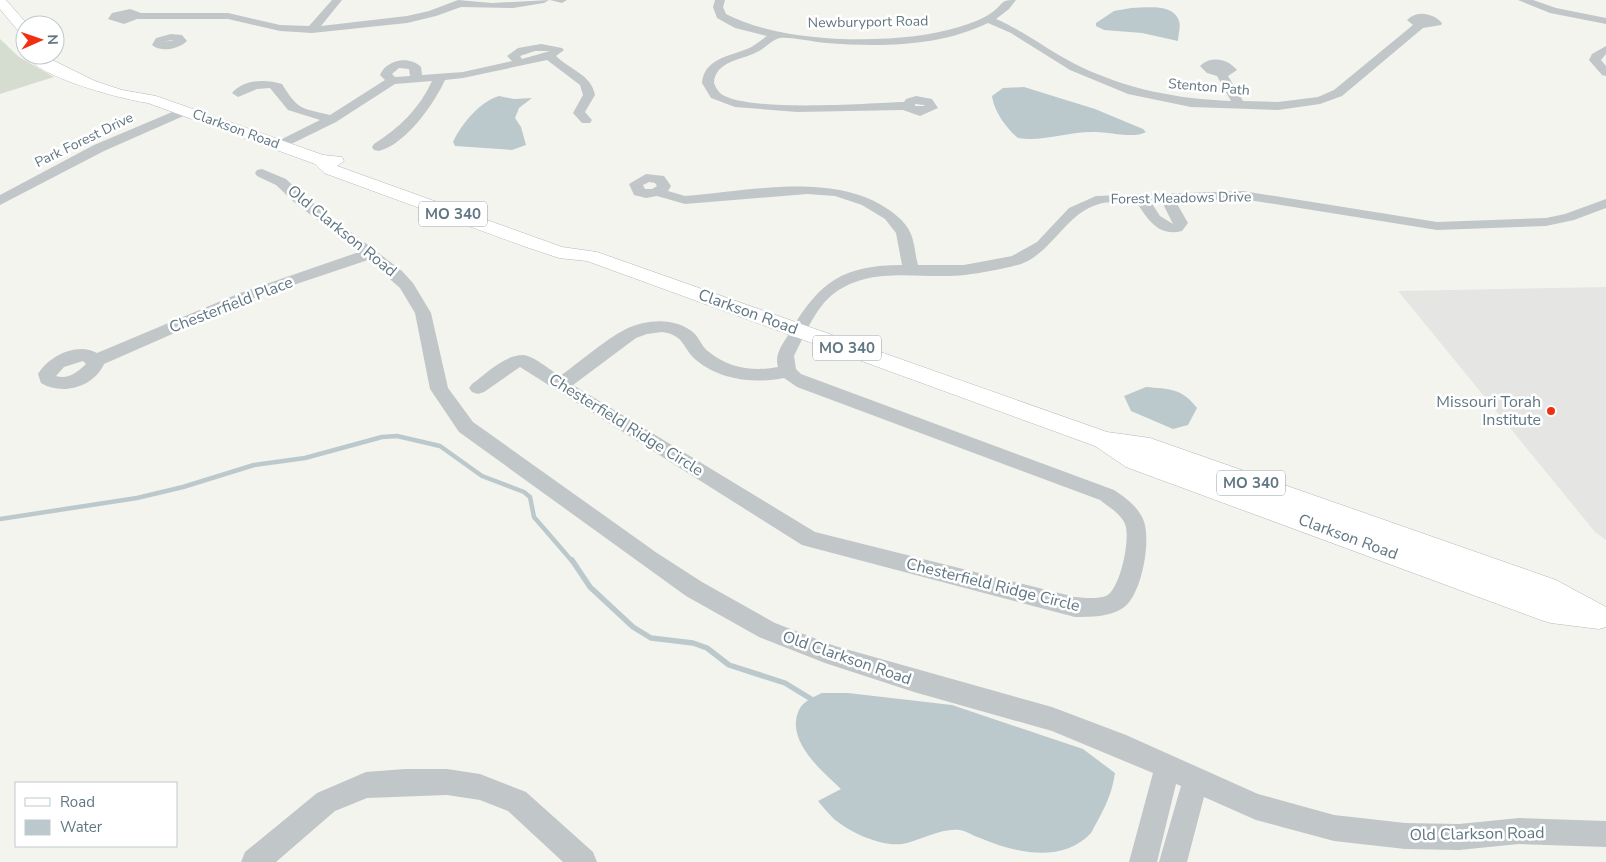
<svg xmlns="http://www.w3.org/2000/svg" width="1606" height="862" font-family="'Nunito Sans',sans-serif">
<rect width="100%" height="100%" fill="#f4f4ef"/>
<path fill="#e5e5e3" d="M 1606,287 L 1606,540 L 1595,532 L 1398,291 Z"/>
<path fill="#d5dcd0" d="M 0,39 L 19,57 L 54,77 L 0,94 Z"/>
<path fill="#bbc9cd" d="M 1131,8 C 1146,8 1173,3 1179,21 C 1181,27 1178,35 1178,41 L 1142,33 L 1104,30 L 1096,26 L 1096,23 L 1114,11 Z
M 1024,87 L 1095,109 L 1143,129 L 1146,132 C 1133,139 1110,132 1096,132 C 1069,131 1044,142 1018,138 C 1006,128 994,111 992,96 L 1003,88 Z
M 499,96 L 514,99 L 532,98 L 519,108 L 515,118 L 521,127 L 526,145 L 512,150 L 455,146 L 453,142 C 461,125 480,101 499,96 Z
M 1146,387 C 1169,389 1182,388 1197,408 L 1188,425 L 1173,429 L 1131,411 L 1124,396 Z
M 822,693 L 848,693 L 952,705 L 1083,749 L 1115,773 C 1112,796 1102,813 1091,833 C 1064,862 1020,855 980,838 C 973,836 965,830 959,830 C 942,828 923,839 907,843 C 885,849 850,833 833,818 C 828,813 823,807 818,801 L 841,789 C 822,771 783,739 800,708 C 804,701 815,696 822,693 Z"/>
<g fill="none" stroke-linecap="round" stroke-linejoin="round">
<path stroke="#bbc9cd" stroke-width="4.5" d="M 0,519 L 137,498 L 183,487 L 254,465 L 305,458 L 382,437 L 397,436 L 440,446 L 482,476 L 524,492 L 530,497 L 534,517 L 572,561"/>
<path stroke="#bbc9cd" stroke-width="5.5" d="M 572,560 L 590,587 L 633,627 L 651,638 L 693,643 L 707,648 L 729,665 L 785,683 L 816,702"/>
<g stroke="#b4b9bc" stroke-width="1">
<path id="major" d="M 0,0 L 6,0 L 28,25 L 25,25 L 25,34 L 20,33 L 0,9 Z
M 25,55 L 42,55 L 95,81 L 122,90 L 156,96 L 323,155 L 342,157 L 344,161 L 337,166 L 562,247 L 597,252 L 1107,432 L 1150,438 L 1556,580 L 1606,607 L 1606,627 L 1599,629 L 1551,623 L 1541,620 L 1126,467 L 1095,446 L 587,261 L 559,258 L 526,247 L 324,173 L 315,164 L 148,103 C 121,99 40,78 25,55 Z"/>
</g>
<path fill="#c1c6c8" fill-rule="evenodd" d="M 332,0 L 342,0 L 321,26 L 407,16 L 429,11 L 458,0 L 492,3 L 549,0 L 544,3 L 513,8 L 461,7 L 436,16 L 407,23 L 312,33 L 280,31 L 228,19 L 137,19 L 124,24 L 108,19 L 112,13 L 130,9 L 141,13 L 228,13 L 280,25 L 309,26 Z
M 550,0 L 567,0 L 562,3 Z
M 715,0 L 725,0 L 723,7 L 726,14 C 782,44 898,46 959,27 C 971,23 984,19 994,11 C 998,8 1001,3 1005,1 C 1007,0 1013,0 1016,0 L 1009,9 L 996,19 C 1026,32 1050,52 1079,66 C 1127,89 1177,99 1231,101 L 1217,76 L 1207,73 L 1200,66 C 1211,55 1228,59 1237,70 L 1228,76 L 1243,101 L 1278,102 L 1318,97 L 1334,90 L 1413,25 L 1407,20 C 1417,10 1433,13 1442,23 L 1441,25 L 1423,28 L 1342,96 L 1320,104 L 1278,110 L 1191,107 L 1128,94 L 1070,70 L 1011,33 L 988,23 C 939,47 879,47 826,43 C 812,42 793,37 780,38 C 773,39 764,49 757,52 C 742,60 715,61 714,83 C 715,86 718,91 720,93 C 744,113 869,103 904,102 L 906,99 L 916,96 L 932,99 L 938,108 L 920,116 L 903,110 L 797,112 L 735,107 L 711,98 L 702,83 C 704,59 729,56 747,49 C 754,46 760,41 767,36 L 735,28 L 717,18 L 713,7 ZM 915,104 L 924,105 L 925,106 L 915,106 Z
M 1518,0 L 1533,0 L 1556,8 L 1606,18 L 1606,24 L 1550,13 Z
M 171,34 L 182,35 L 187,41 C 179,49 161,53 152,45 L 156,38 ZM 171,40 L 174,40 L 164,42 Z
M 541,44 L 562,48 L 564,50 L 556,56 C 570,70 591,74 595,95 L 585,112 L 592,120 L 590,123 L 582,123 L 573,113 L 583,95 L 580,85 L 547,60 L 463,78 L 445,80 C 434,104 406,144 379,151 L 374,150 L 372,147 L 374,144 C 399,128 420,108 432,81 L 395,84 L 336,122 L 281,149 L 276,148 L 274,145 L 276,142 L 320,120 L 288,110 L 270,88 L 257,89 L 238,97 L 232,93 C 244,79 266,79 282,84 C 298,110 301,108 330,115 L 385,80 L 380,75 C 386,60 409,55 421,67 L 422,75 L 463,72 L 512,61 L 507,56 L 518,48 ZM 535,51 L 550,51 L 522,59 L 520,56 ZM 399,68 L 409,69 L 410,76 L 395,77 L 392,74 Z
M 1606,46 L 1606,54 L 1601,60 L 1606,66 L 1606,76 L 1602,75 L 1589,60 L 1592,54 Z
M 184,107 L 190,111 L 188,114 L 104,151 L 0,205 L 0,195 L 94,145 Z
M 262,169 L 286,179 L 304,196 L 402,271 L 413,283 L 431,313 L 448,388 L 473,422 L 657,553 L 702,582 L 775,623 L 835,646 L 1052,707 L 1126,735 L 1258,794 L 1334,815 L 1405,823 L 1459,824 L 1519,818 L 1606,821 L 1606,847 L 1519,844 L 1459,850 L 1405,849 L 1334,841 L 1256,820 L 1204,797 L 1187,862 L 1159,862 L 1181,786 L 1176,784 L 1157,862 L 1129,862 L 1153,773 L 1052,731 L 914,692 L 825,663 L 759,637 L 686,596 L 459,432 L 430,389 L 415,313 L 400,288 L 368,260 L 252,299 L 104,364 C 94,387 62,396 41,383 L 38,374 C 49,356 77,342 97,353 L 240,293 L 359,252 L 294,202 L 276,185 L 257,176 L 255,173 L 257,170 ZM 83,361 L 86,364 C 78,372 67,380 56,376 L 64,367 Z
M 646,174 L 664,176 L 671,186 L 668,191 L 685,196 C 747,191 828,173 883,206 C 893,212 905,221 910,232 C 915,242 915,255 918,265 L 964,265 L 1012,256 L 1037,242 L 1069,208 L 1096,196 L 1243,191 L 1437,222 L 1546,218 L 1565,214 L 1606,199 L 1606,208 L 1574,220 L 1546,226 L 1437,230 L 1243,199 L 1176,202 L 1188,223 L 1182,231 C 1159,237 1148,220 1137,203 C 1125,203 1110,201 1099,204 C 1066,213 1053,252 1021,264 C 1004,269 982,273 965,275 C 920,280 871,264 832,295 C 815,309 804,336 794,356 L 796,369 L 801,374 L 1114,490 C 1126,498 1137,506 1143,519 C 1152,538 1142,596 1123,608 C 1109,617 1091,617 1075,617 L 802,545 L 520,367 L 484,392 L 478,394 L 472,392 L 469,388 L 472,384 C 486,374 504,355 523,355 C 534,356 550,370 560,376 C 581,361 603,341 626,329 C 647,319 677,317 695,334 C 700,340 703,348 709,352 C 728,368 754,372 778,367 C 774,354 783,344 790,332 C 819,282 843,265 902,265 L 896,233 L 885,219 L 862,205 L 835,196 L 807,194 L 685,204 L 657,196 L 646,198 L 634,195 L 629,184 ZM 649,182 L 655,183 L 657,186 L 652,189 L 645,189 L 643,185 ZM 1151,202 L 1162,202 L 1173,224 L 1160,216 ZM 662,332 C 685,335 682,348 696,360 C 719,380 755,384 784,378 L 797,387 L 1100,500 C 1109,507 1121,514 1125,524 C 1131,538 1120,590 1106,596 C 1097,599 1085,598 1075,597 L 815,532 L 573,385 L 636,338 L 647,334 Z
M 405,769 L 447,769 L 480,774 L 526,792 L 593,852 L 597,862 L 563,862 L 508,811 L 480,800 L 447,795 L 367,798 L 335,811 L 276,862 L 241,862 L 245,852 L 317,793 L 366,772 Z"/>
<use href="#major" fill="#fff" fill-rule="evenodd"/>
</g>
<circle fill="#f13012" stroke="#fff" stroke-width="2" cx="1551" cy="411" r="5"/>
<g text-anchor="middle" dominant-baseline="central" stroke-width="5" stroke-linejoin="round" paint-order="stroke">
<g font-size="14" fill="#607783" stroke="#fff">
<text transform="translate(868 22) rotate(-1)">Newburyport Road</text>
<text transform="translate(1209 87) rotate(5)">Stenton Path</text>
<text transform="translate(236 129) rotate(20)">Clarkson Road</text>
<text transform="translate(84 140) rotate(-26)">Park Forest Drive</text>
<text transform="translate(1181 198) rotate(-1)">Forest Meadows Drive</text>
</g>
<g fill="#fff" stroke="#90a0a8" stroke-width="1">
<rect x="419" y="201.5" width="68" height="25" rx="4"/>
<rect x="813" y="335.5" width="68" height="25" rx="4"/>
<rect x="1217" y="470.5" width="68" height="25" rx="4"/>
</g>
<g font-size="15" font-weight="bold" fill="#607783">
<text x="453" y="214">MO 340</text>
<text x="847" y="348">MO 340</text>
<text x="1251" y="483">MO 340</text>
</g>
<g font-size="16" fill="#607783" stroke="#fff">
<text transform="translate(342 231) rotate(39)">Old Clarkson Road</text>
<text transform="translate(231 305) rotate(-21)">Chesterfield Place</text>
<text transform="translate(748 312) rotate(20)">Clarkson Road</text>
<text transform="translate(626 425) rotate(32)">Chesterfield Ridge Circle</text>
<text transform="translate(1348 537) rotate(20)">Clarkson Road</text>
<text transform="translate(993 585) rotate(14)">Chesterfield Ridge Circle</text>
<text transform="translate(847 658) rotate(19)">Old Clarkson Road</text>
<text transform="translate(1477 834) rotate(-1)">Old Clarkson Road</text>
</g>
<g font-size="16" fill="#607783" stroke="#fff" text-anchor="end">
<text x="1541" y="402">Missouri Torah<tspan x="1541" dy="18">Institute</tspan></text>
</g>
</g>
<rect x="15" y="782" width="162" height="65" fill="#ffffff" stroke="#bfc9cd"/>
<rect x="25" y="798" width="25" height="8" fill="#ffffff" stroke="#bfc9cd"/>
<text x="60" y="807" font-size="15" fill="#607783">Road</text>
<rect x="25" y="820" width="25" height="15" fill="#bbc9cd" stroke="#bfc9cd"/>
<text x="60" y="832" font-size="15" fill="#607783">Water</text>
<g transform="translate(40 40) rotate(88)"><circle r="24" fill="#ffffff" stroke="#bfc9cd"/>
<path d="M0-4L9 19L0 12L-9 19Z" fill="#f13012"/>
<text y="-8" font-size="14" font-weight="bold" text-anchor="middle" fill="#607783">N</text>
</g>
</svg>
